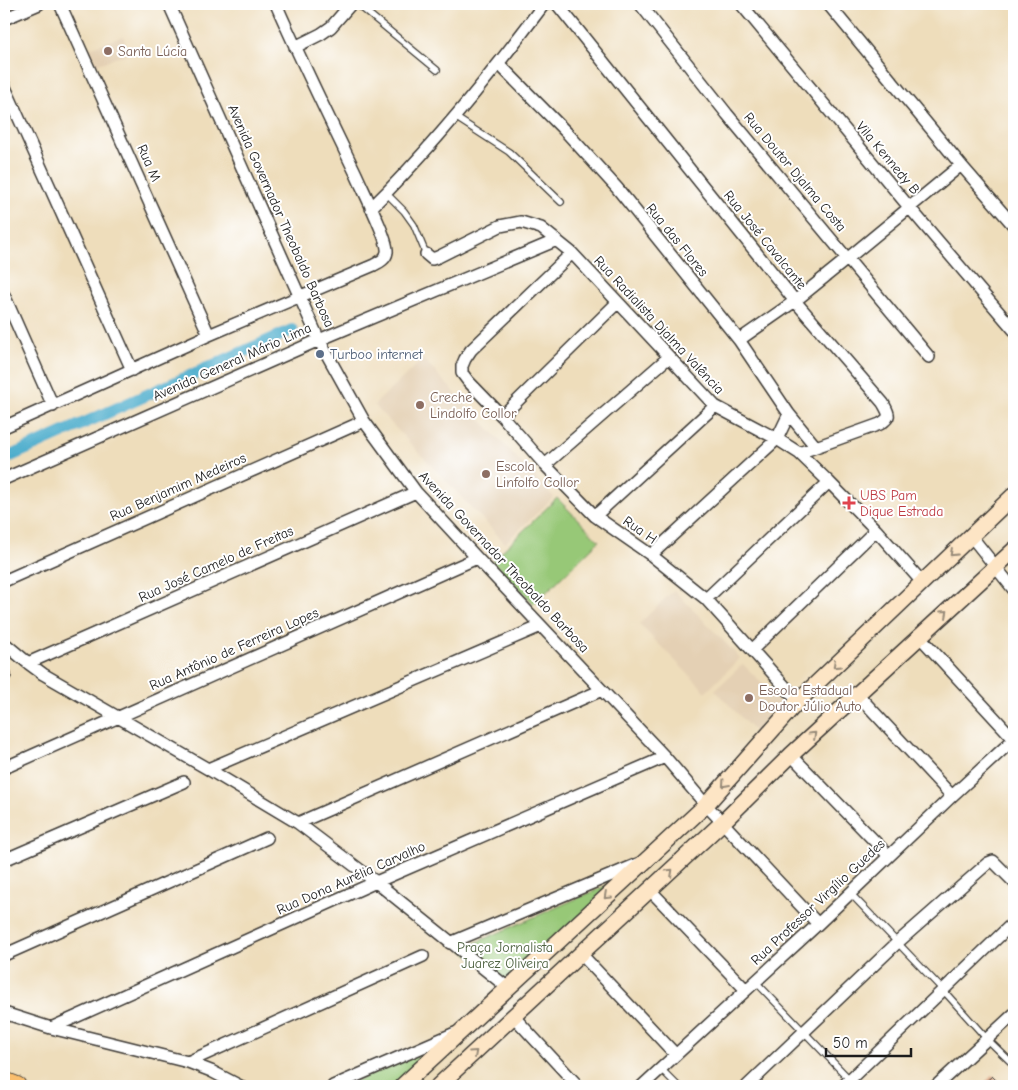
<svg xmlns="http://www.w3.org/2000/svg" width="1018" height="1090" font-family="'Comic Neue',sans-serif">
<rect width="100%" height="100%" fill="#fff"/>
<filter id="ink" filterUnits="userSpaceOnUse"><feTurbulence type="fractalNoise" baseFrequency=".02" numOctaves="2"/><feDisplacementMap in="SourceGraphic" scale="10" xChannelSelector="R" yChannelSelector="G"/><feConvolveMatrix kernelMatrix="1 2 1 2 8 2 1 2 1" color-interpolation-filters="sRGB"/></filter>
<filter id="wash" filterUnits="userSpaceOnUse"><feTurbulence type="fractalNoise" baseFrequency=".0096" numOctaves="4" result="noise"/><feDisplacementMap in="SourceGraphic" scale="20" xChannelSelector="R" yChannelSelector="G"/><feGaussianBlur stdDeviation="1.12" result="paint"/><feColorMatrix in="noise" values="0 0 0 0 0 0 0 0 0 0 0 0 0 0 0 0 0 1.4 0 .05"/><feComposite in="paint" operator="in"/></filter>
<g filter="url(#wash)">
<rect width="100%" height="100%" fill="#edb"/>
<path fill="#e4d0b4" d="M 123,36 L 129,53 L 93,66 L 87,49 Z
M 423,359 L 554,497 L 505,543 L 374,405 Z
M 674,590 L 740,658 L 706,692 L 639,624 Z
M 743,664 L 784,706 L 756,733 L 715,690 Z"/>
<path fill="#97c877" stroke="#5a724a" d="M 557,498 L 599,541 L 534,604 L 492,561 Z
M 626,877 L 507,986 L 461,949 Z
M 447,1042 L 398,1086 L 344,1086 Z"/>
<g fill="none" stroke-linecap="round" stroke-linejoin="round">
<path stroke="#4dadcc" stroke-width="12" d="M 4,459 L 292,330"/>
</g>
<g id="blocks">
<path fill="#d89a75" d="M 992,1076 L 1002,1086 L 981,1086 Z"/>
</g>
</g>
<g filter="url(#ink)">
<use href="#blocks" fill-opacity="0" stroke="#3c3934" stroke-width="1"/>
<g fill="none" stroke-linecap="round" stroke-linejoin="round">
<g stroke="#3c3934" stroke-width="8">
<path id="lane" d="M 357,4 L 437,70
M 455,117 L 509,152 L 561,202
M 386,193 L 404,211 L 414,225 L 426,254
M 850,893 L 943,990 L 987,1039 L 1014,1065
M 755,981 L 856,1086
M 661,1069 L 678,1086"/>
</g>
<g stroke="#3c3934" stroke-width="14">
<path id="street" d="M 60,4 L 209,335
M 169,4 L 319,340 L 364,421 L 416,492 L 477,558 L 665,757 L 706,805 L 818,924
M 557,4 L 795,301 L 883,403 C 889,414 892,417 880,424 L 799,453
M 640,4 L 727,114 L 929,357
M 741,4 L 909,207 L 1014,330
M 828,4 L 961,165 L 1014,226
M 4,19 L 39,4
M 295,47 L 321,34 L 331,27 L 351,4
M 499,64 L 568,134 L 617,188 L 739,340 L 789,414 L 816,447
M 4,85 L 132,370
M 371,208 C 435,145 491,75 544,4
M 572,253 L 471,350 L 465,359 L 462,366 L 462,373 L 468,381 L 502,416 L 545,465 L 595,516 L 651,555 L 706,599 L 798,701
M 426,254 L 432,259 L 438,257 L 500,226 L 521,222 L 541,228 L 572,253 L 715,406 L 777,439 L 799,453 L 829,482 L 876,530 L 922,582
M 4,295 L 53,406
M 739,340 L 795,301 L 847,259 L 961,165
M 502,416 L 617,303
M 4,427 L 209,335 L 374,265 C 380,262 386,259 387,252 C 389,241 362,188 356,174 C 329,118 301,61 276,4
M 545,465 L 669,357
M 4,479 L 319,340 L 557,240
M 595,516 L 715,406
M 971,536 L 1014,590
M 651,555 L 777,439 L 789,414
M 4,581 L 364,421
M 706,599 L 829,482
M 920,637 L 1014,739
M 4,643 L 28,663 L 43,674 L 208,769 L 298,823 L 376,882 L 508,988
M 752,650 L 876,530
M 28,663 L 416,492
M 4,676 L 5,675
M 857,694 L 952,796
M 791,755 L 889,856
M 4,768 L 477,558
M 208,769 L 541,626
M 298,823 L 602,690
M 4,860 L 184,782
M 650,890 L 746,990
M 450,943 L 640,863
M 581,954 L 676,1055
M 4,955 L 267,838
M 4,1013 L 51,1028 L 188,1062 L 211,1071 L 240,1086
M 514,1017 L 578,1086
M 51,1028 L 376,882 L 665,757
M 188,1062 L 423,956
M 333,1086 L 455,1033
M 642,1086 L 818,924 L 952,796 L 1014,739
M 747,1086 L 897,943 L 988,863 L 993,861 L 1014,882
M 843,1086 L 1014,922
M 936,1086 L 1014,1014"/>
</g>
<g stroke="#3c3934" stroke-width="18">
<path id="secondary" d="M 402,1086 L 706,805 L 798,701 L 1014,495
M 438,1086 L 723,822 L 791,755 L 1014,550"/>
</g>
<g stroke="#3c3934" stroke-width="20">
<path id="primary" d="M 4,1081 L 17,1086"/>
</g>
<use href="#lane" stroke="#fff" stroke-width="5.5"/>
<use href="#street" stroke="#fff" stroke-width="11"/>
<use href="#secondary" stroke="#fde5c5" stroke-width="15"/>
<use href="#primary" stroke="#fabe6e" stroke-width="18"/>
</g>
<defs><path id="oneway-chevron" d="M-2-3.5L2.5 0L-2 3.5" fill="none" stroke-width="1.6" stroke-linecap="round" stroke-linejoin="round" transform="scale(1.25)"/></defs>
<g stroke="#988b79">
<use href="#oneway-chevron" transform="translate(953 553) rotate(137)"/>
<use href="#oneway-chevron" transform="translate(945 613) rotate(-42)"/>
<use href="#oneway-chevron" transform="translate(836 665) rotate(136)"/>
<use href="#oneway-chevron" transform="translate(813 735) rotate(-43)"/>
<use href="#oneway-chevron" transform="translate(725 784) rotate(132)"/>
<use href="#oneway-chevron" transform="translate(670 872) rotate(-43)"/>
<use href="#oneway-chevron" transform="translate(607 896) rotate(137)"/>
<use href="#oneway-chevron" transform="translate(474 1053) rotate(-42)"/>
</g>
</g>
<g fill="#8d6e63" stroke="#fff" stroke-width="2">
<circle cx="108" cy="51" r="5"/>
<circle cx="420" cy="405" r="5"/>
<circle cx="486" cy="474" r="5"/>
<circle cx="749" cy="698" r="5"/>
</g>
<circle fill="#5c6f8a" stroke="#fff" stroke-width="2" cx="320" cy="354" r="5"/>
<path fill="#e0444e" stroke="#fff" stroke-width="2" d="M846.5 495.5h5v5h5v5h-5v5h-5v-5h-5v-5h5z"/>
<g text-anchor="middle" dominant-baseline="central" stroke-width="4" stroke-linejoin="round" paint-order="stroke">
<g font-size="14" fill="#785e54" stroke="#fff" text-anchor="start">
<text x="118" y="51">Santa Lúcia</text>
<text x="430" y="397">Creche<tspan x="430" dy="16">Lindolfo Collor</tspan></text>
<text x="496" y="466">Escola<tspan x="496" dy="16">Linfolfo Collor</tspan></text>
<text x="759" y="690">Escola Estadual<tspan x="759" dy="16">Doutor Júlio Auto</tspan></text>
</g>
<g font-size="14" fill="#1c1c1c" stroke="#fff">
<text transform="translate(888 158) rotate(50)">Vila Kennedy B</text>
<text transform="translate(149 163) rotate(66)">Rua M</text>
<text transform="translate(795 172) rotate(50)">Rua Doutor Djalma Costa</text>
<text transform="translate(281 216) rotate(66)">Avenida Governador Theobaldo Barbosa</text>
<text transform="translate(677 240) rotate(51)">Rua das Flores</text>
<text transform="translate(765 240) rotate(51)">Rua José Cavalcante</text>
<text transform="translate(659 325) rotate(47)">Rua Radialista Djalma Valência</text>
<text transform="translate(232 362) rotate(-24)">Avenida General Mário Lima</text>
<text transform="translate(178 487) rotate(-24)">Rua Benjamim Medeiros</text>
<text transform="translate(640 530) rotate(35)">Rua H</text>
<text transform="translate(504 562) rotate(47)">Avenida Governador Theobaldo Barbosa</text>
<text transform="translate(216 564) rotate(-24)">Rua José Camelo de Freitas</text>
<text transform="translate(234 649) rotate(-24)">Rua Antônio de Ferreira Lopes</text>
<text transform="translate(351 878) rotate(-24)">Rua Dona Aurélia Carvalho</text>
<text transform="translate(818 902) rotate(-43)">Rua Professor Virgílio Guedes</text>
</g>
<g font-size="14" fill="#4e5e75" stroke="#fff" text-anchor="start">
<text x="330" y="354">Turboo internet</text>
</g>
<g font-size="14" fill="#be3a42" stroke="#fff" text-anchor="start">
<text x="860" y="495">UBS Pam<tspan x="860" dy="16">Dique Estrada</tspan></text>
</g>
<g font-size="14" fill="#4d6140" stroke="#fff">
<text x="505" y="947">Praça Jornalista<tspan x="505" dy="16">Juarez Oliveira</tspan></text>
</g>
</g>
<rect width="1018" height="1090" fill="none" stroke="#fff" stroke-width="20"/>
<path d="M826 1048v8h85v-8" fill="none" stroke="#1c1c1c" stroke-width="2.5"/>
<text x="833" y="1048" font-size="15" fill="#1c1c1c" stroke="#ffffff" stroke-width="4" paint-order="stroke">50 m</text>
</svg>
